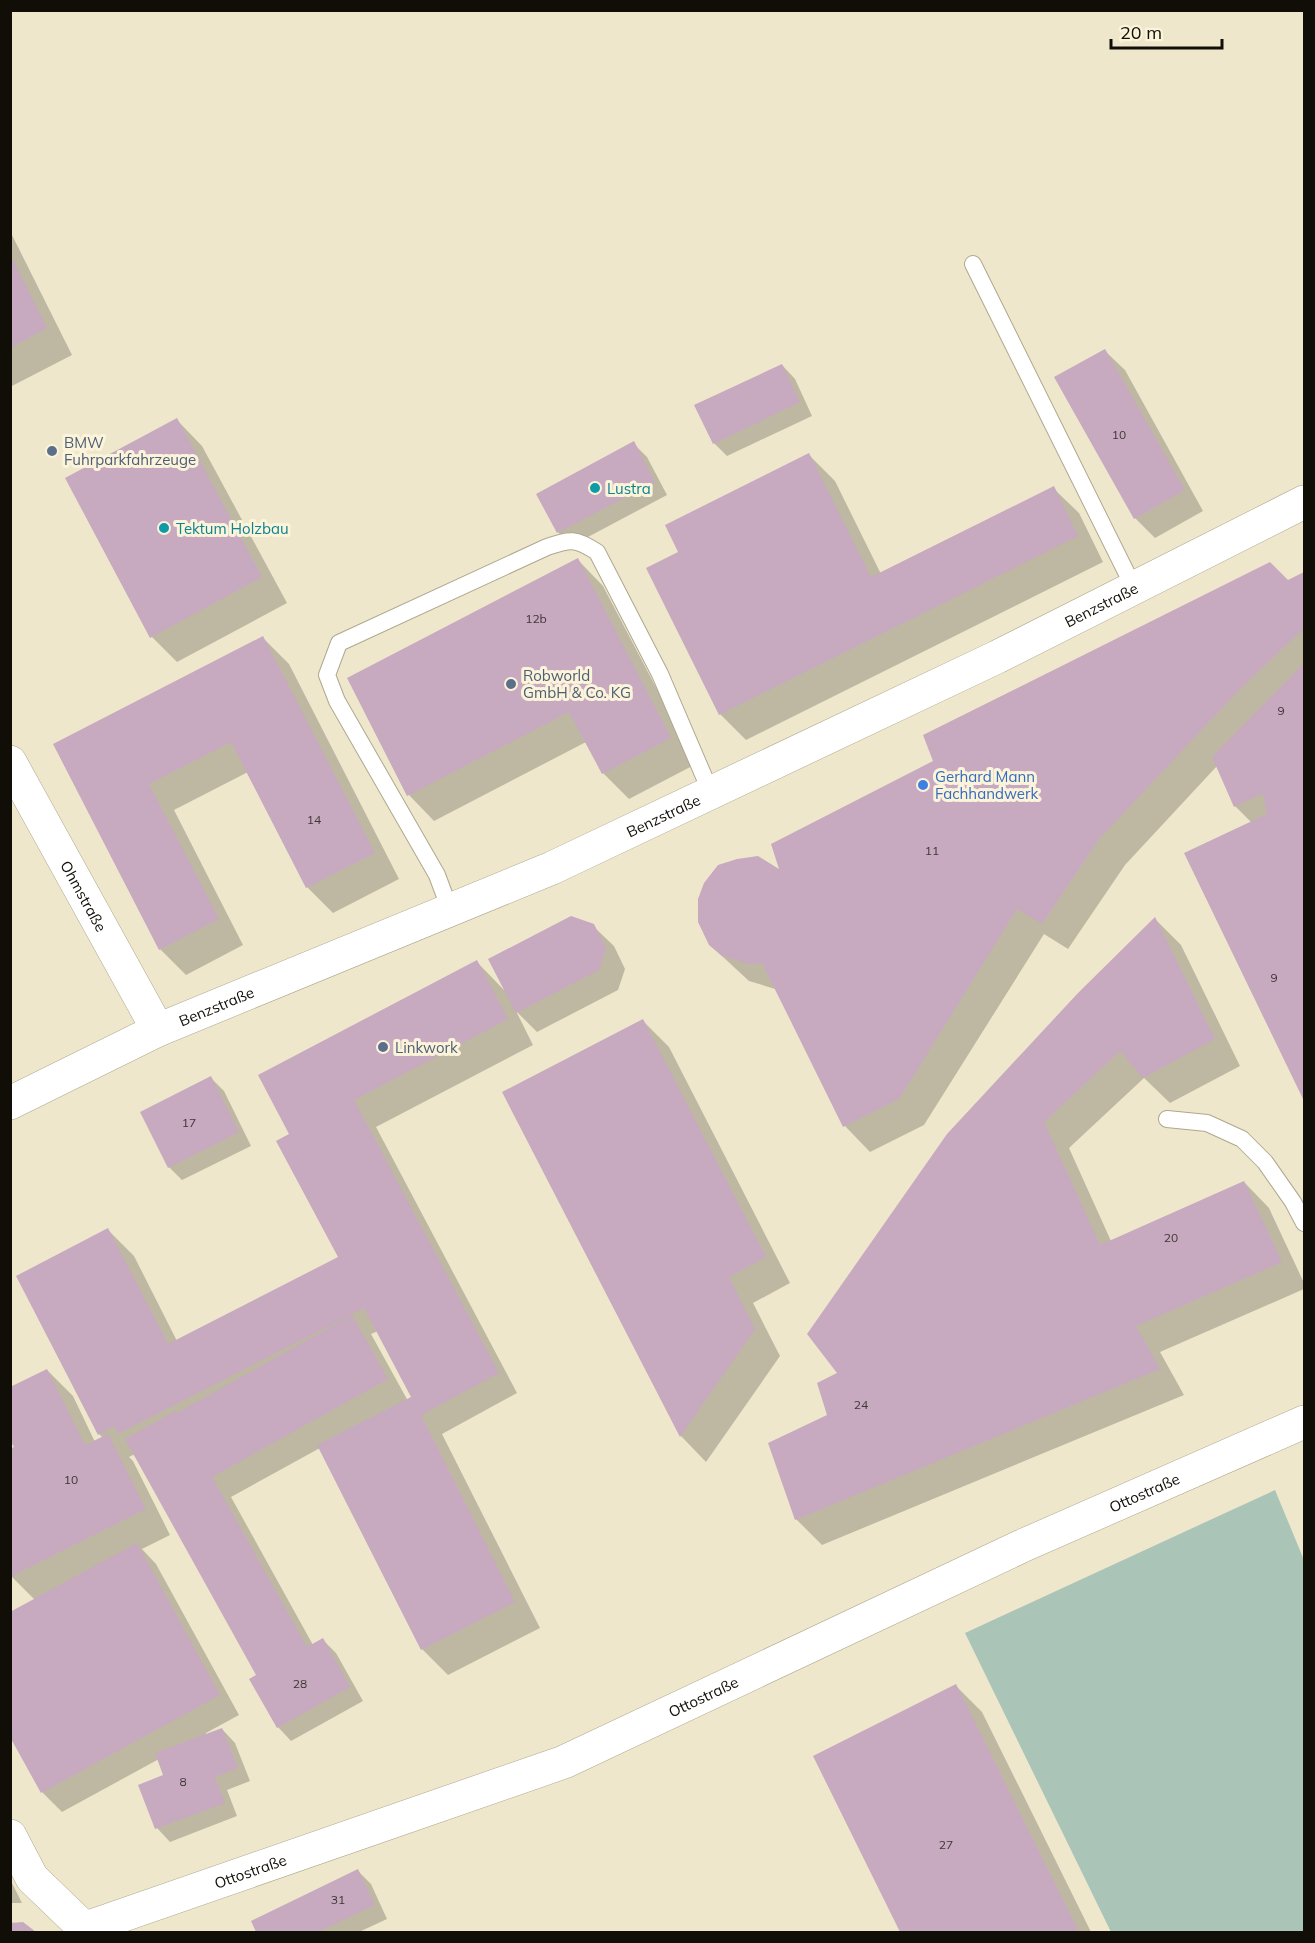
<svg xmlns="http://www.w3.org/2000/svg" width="1315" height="1943" font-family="Mulish,sans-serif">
<rect width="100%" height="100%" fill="#eee7cc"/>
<path fill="#aac5b7" d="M 1275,1490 L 1304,1560 L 1304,1932 L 1111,1932 L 965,1633 Z"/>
<path fill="#0003" fill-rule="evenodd" d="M 10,231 L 72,355 L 10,387 Z
M 1105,351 L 1125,370 L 1203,511 L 1155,538 L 1135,518 L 1056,378 Z
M 782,365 L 795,379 L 812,416 L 727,456 L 714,443 Z
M 177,420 L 202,446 L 287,603 L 177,662 L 152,637 Z
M 633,443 L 647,457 L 667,495 L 571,546 L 558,532 Z
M 809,455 L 835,481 L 881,574 L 1053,488 L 1079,513 L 1103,562 L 746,740 L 720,714 L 680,553 Z
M 578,560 L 603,586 L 696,764 L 629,799 L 603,773 L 586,742 L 434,821 L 409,795 Z
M 1304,573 L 1304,1098 L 1186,854 L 1252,823 L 1235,806 L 1217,766 L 1125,865 L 1068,949 L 1044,934 L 924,1125 L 870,1152 L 845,1126 L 775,989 L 749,981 L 710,945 L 781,872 Z
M 263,638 L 289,664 L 399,879 L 333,913 L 307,887 L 248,772 L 174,810 L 243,945 L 186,975 L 160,949 L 55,745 Z
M 1155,919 L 1181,945 L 1240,1066 L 1170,1103 L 1144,1078 L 1069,1148 L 1111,1241 L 1244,1182 L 1269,1208 L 1304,1283 L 1304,1289 L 1160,1352 L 1184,1395 L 822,1545 L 796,1519 L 828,1416 L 839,1373 Z
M 593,926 L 614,946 L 625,969 L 618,990 L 537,1032 L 516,1011 L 533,1045 L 376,1127 L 517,1393 L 442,1434 L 540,1628 L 448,1675 L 422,1649 L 320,1448 L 231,1497 L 313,1645 L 323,1640 L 336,1653 L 363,1701 L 291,1741 L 278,1727 L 251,1680 L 258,1676 L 135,1454 L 129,1457 L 133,1461 L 170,1535 L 142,1549 L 156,1564 L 239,1715 L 206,1733 L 206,1735 L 222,1729 L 235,1743 L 250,1781 L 227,1790 L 237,1816 L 170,1842 L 157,1828 L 165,1776 L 159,1759 L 62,1812 L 43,1793 L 10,1734 L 35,1600 L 11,1576 L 16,1448 L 47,1370 L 73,1396 L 95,1442 L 103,1438 L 99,1434 L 108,1230 L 134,1256 L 177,1341 L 340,1257 L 291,1135 L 477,962 L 504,990 ZM 378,1331 L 413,1398 L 408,1401 L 371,1334 Z
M 643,1021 L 669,1047 L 790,1283 L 753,1303 L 780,1356 L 706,1462 L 681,1436 L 504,1093 Z
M 211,1078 L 224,1091 L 251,1146 L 182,1180 L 169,1167 Z
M 956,1686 L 982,1712 L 1091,1932 L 901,1932 L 815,1757 Z
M 358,1871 L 371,1884 L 387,1919 L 359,1932 L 258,1932 L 253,1922 Z
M 10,1879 L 22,1903 L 10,1903 Z"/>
<path fill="#c7a9c0" d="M 10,254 L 47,328 L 10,348 Z
M 1105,349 L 1185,490 L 1134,519 L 1054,377 Z
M 782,364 L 800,402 L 713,444 L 694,405 Z
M 177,418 L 262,577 L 150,638 L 65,478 Z
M 634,441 L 655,482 L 557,533 L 536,494 Z
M 809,453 L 871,577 L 1054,486 L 1078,536 L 719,715 L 646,568 L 678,552 L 665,525 Z
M 578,558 L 671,738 L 602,774 L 569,712 L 407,796 L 347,678 Z
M 1270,562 L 1288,580 L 1304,572 L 1304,628 L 1239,690 L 1099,839 L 1042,924 L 1017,909 L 899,1099 L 843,1127 L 762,963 L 749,964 L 722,956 L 709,945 L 698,922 L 698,899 L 704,883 L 718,865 L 737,859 L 758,856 L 779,869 L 771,844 L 933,761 L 923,735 Z
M 263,636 L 375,853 L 306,888 L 231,742 L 149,784 L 219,919 L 159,950 L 53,744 Z
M 1304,663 L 1304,1101 L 1184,853 L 1267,814 L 1263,793 L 1234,807 L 1212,757 Z
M 571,916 L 594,924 L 606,948 L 599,970 L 516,1013 L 488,959 Z
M 1155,917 L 1215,1039 L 1143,1078 L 1120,1051 L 1044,1122 L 1100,1245 L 1244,1181 L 1282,1262 L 1136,1326 L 1160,1369 L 795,1520 L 768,1443 L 827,1415 L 817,1383 L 837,1373 L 807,1334 L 947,1134 L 1078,993 Z
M 477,960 L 508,1019 L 354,1100 L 499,1373 L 421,1415 L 515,1602 L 421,1650 L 317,1445 L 411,1397 L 364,1308 L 118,1434 L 114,1426 L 98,1435 L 16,1276 L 108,1228 L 168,1344 L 338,1257 L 276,1141 L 289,1134 L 258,1075 Z
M 643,1019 L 766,1257 L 729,1277 L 755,1329 L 680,1437 L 502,1092 Z
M 211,1076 L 239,1132 L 168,1168 L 140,1112 Z
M 352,1315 L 388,1379 L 212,1477 L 307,1647 L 323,1638 L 350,1687 L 277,1728 L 249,1679 L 256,1675 L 125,1439 L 175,1411 L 177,1413 Z
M 47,1369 L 85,1445 L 108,1434 L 146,1509 L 10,1577 L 10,1449 L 14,1447 L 10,1440 L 10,1387 Z
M 137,1543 L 220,1695 L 41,1793 L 10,1737 L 10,1612 Z
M 956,1684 L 1079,1932 L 900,1932 L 813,1756 Z
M 222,1728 L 238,1768 L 215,1777 L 225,1803 L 155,1829 L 138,1785 L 163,1775 L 155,1753 Z
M 358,1869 L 375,1905 L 318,1932 L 256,1932 L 251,1921 Z
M 23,1922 L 36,1932 L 10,1932 L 10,1923 Z"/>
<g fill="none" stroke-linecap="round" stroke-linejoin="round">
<g stroke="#aea88e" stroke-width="18">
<path id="service" d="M 973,264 L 1134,588
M 450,910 L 437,875 L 337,701 L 327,675 L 339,643 L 547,547 C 571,539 575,538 597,552 L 660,674 L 711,793
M 1167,1119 L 1207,1123 L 1242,1139 L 1265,1162 L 1293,1202 L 1304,1223"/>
</g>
<g stroke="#aea88e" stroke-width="34">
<g id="minor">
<path id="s1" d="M 10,762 L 158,1030"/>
<path id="s2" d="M 10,1103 L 158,1030 L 552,868 L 997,657 L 1304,502"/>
<path d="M 10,1836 L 32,1878 L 88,1932"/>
<path id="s3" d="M 83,1929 L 564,1762 L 1022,1546 L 1304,1422"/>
</g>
</g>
<use href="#service" stroke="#fff" stroke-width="16"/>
<use href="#minor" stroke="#fff" stroke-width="33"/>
</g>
<g fill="#5c6f8a" stroke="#fcf4da" stroke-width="2">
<circle cx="52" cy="451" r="6"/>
<circle cx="511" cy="684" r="6"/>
<circle cx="383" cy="1047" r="6"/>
</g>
<g fill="#0f9aa8" stroke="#fcf4da" stroke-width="2">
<circle cx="595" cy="488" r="6"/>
<circle cx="164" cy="528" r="6"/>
</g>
<circle fill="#3f7fe0" stroke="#fcf4da" stroke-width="2" cx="923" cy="785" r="6"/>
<g text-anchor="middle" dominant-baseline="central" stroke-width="6" stroke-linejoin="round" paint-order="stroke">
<g font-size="12" fill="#3e3534">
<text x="1119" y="434">10</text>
<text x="536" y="618">12b</text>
<text x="1281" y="710">9</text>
<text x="314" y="819">14</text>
<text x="932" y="850">11</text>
<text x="1274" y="977">9</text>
<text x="189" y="1122">17</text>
<text x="1171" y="1237">20</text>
<text x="861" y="1404">24</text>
<text x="71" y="1479">10</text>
<text x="300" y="1683">28</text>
<text x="183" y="1781">8</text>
<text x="946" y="1844">27</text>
<text x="338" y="1899">31</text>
</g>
<g font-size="15" fill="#4e5e75" stroke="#fcf4da" text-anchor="start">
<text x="64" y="442">BMW<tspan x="64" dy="17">Fuhrparkfahrzeuge</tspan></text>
<text x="523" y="675">Robworld<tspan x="523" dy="17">GmbH &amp; Co. KG</tspan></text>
<text x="395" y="1047">Linkwork</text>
</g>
<g font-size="15" fill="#0d838f" stroke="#fcf4da" text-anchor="start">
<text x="607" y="488">Lustra</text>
<text x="176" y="528">Tektum Holzbau</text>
</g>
<g font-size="15" fill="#100e06" stroke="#fcf4da">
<text stroke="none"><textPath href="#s2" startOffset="1200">Benzstraße</textPath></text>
<text stroke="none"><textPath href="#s2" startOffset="714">Benzstraße</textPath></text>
<text stroke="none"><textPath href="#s1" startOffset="153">Ohmstraße</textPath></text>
<text stroke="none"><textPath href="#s2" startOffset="228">Benzstraße</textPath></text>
<text stroke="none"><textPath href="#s3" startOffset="1149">Ottostraße</textPath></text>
<text stroke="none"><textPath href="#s3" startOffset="663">Ottostraße</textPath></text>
<text stroke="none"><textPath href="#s3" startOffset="177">Ottostraße</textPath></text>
</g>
<g font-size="15" fill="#366cbe" stroke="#fcf4da" text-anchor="start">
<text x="935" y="776">Gerhard Mann<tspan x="935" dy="17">Fachhandwerk</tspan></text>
</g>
</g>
<rect width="1315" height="1943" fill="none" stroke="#100e06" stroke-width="24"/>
<path d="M1111 39v9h111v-9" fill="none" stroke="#100e06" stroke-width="3"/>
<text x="1120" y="39" font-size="18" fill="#100e06" stroke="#fcf4da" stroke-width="4.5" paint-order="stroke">20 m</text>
</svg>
